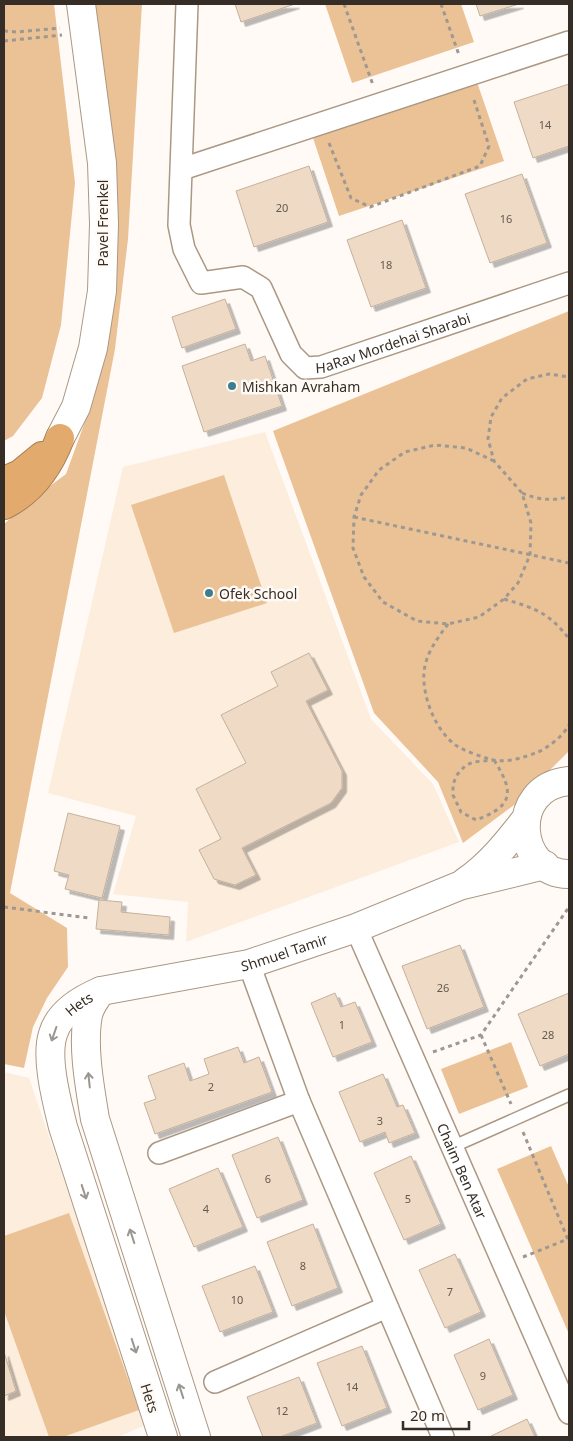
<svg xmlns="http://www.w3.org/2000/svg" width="573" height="1441" font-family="'Noto Sans',sans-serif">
<defs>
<filter id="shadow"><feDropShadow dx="4.5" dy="4.5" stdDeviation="0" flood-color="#0004"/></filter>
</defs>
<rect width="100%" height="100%" fill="#fffaf6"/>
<path fill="#fceddc" d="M 265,432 L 371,719 L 433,784 L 459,842 L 186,942 L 188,902 L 113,894 L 136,816 L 48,793 L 123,467 Z
M 4,1072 L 29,1078 L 148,1424 L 118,1437 L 4,1437 Z"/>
<path fill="#ebc296" d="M 4,4 L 54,4 L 75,183 L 61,325 L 42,398 L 13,436 L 4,441 Z
M 94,4 L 142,4 L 128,239 L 115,349 L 10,893 L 67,928 L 68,967 L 47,998 L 33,1027 L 24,1068 L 4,1064 L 4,524 L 34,498 L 66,474 L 90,408 Z
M 325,4 L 461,4 L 474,42 L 352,83 Z
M 477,82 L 504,161 L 339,216 L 313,138 Z
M 569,311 L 569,751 L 518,802 L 463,843 L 438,782 L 374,713 L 273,431 Z
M 224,475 L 267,603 L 174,633 L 131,505 Z
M 511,1042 L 528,1087 L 459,1114 L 441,1069 Z
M 551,1146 L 569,1187 L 569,1334 L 497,1169 Z
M 69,1213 L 139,1410 L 63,1437 L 49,1437 L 4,1311 L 4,1236 Z"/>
<path fill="#eedac5" stroke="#c4b19c" filter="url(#shadow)" d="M 235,4 L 295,4 L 241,22 Z
M 476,4 L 519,4 L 480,16 Z
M 569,84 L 569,146 L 533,158 L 514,102 Z
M 309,166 L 328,222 L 254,247 L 236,191 Z
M 522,174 L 547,243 L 490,263 L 465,194 Z
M 402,220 L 426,288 L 371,307 L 347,240 Z
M 225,299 L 236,329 L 182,348 L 172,317 Z
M 245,344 L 251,361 L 265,356 L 282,406 L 204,432 L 182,366 Z
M 309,653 L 328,690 L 306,701 L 342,771 L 342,788 L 331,803 L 242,848 L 256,875 L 235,885 L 214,879 L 199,850 L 221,839 L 196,789 L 246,763 L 221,715 L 278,686 L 271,672 Z
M 68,813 L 120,826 L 102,898 L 65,889 L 69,875 L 54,871 Z
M 99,900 L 122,902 L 121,912 L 170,917 L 169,935 L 96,929 Z
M 460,945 L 484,1007 L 427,1029 L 402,966 Z
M 335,993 L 341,1007 L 355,1002 L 372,1042 L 333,1057 L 311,1003 Z
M 569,993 L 569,1054 L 540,1066 L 518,1014 Z
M 238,1047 L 244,1063 L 259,1057 L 272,1092 L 155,1134 L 144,1103 L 156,1099 L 148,1076 L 184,1063 L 190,1081 L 209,1074 L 204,1059 Z
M 383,1074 L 397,1107 L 403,1105 L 415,1133 L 389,1143 L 385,1132 L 360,1142 L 339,1092 Z
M 278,1137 L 303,1200 L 257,1218 L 232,1155 Z
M 411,1156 L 441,1224 L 404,1240 L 374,1173 Z
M 218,1168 L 243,1227 L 194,1247 L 169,1189 Z
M 313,1224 L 338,1288 L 292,1306 L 267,1242 Z
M 455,1254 L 481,1312 L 445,1328 L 419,1270 Z
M 255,1266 L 273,1312 L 220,1332 L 202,1286 Z
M 489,1339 L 513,1395 L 478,1410 L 454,1355 Z
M 362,1346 L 387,1408 L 342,1426 L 317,1363 Z
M 4,1352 L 16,1391 L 4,1396 Z
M 299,1377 L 317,1423 L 280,1437 L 263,1437 L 247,1397 Z
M 527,1419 L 535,1437 L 491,1437 L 491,1436 Z"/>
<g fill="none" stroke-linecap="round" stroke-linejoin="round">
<g stroke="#ab9884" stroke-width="14">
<path id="lane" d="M 452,1147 L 569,1095"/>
</g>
<g stroke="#ab9884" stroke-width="24">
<g id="street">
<path id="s1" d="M 187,4 L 179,225 L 184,249 L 201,283 L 243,277 L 261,288 L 291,354 L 305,368 L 321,367 L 569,283"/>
<path d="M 182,169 L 569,42"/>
<path id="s2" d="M 356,928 L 569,1413"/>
<path d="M 249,964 L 299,1101 L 443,1437"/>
<path d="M 159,1153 L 299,1101"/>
<path d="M 215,1382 L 387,1307"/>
</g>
</g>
<g stroke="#ab9884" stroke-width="30">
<g id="secondary">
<path d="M 60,438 L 76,407 L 93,348 L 102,291 L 104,224 L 102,163 L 81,4"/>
<path d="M 569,781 C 506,787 517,875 569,874"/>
<path d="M 465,882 C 490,865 507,843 526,819"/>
<path d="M 101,991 C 96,998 90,1006 88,1015 C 82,1047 90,1088 95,1119 L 196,1437"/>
<path id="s3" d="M 163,1437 L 63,1127 C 57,1102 45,1058 53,1034 C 59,1013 82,999 101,991 L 249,964 L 356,928 L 459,886 L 545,865"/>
</g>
</g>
<g stroke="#a67f54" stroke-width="30">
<path id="highway" d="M 4,481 L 20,474 L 42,456
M 4,505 C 32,491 49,467 60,438"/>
</g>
<path stroke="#9e9892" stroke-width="3" stroke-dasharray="4 4" stroke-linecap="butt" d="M 344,4 L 373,85
M 441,4 L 459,55
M 4,31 L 17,32 L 60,28
M 4,41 L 62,35
M 329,143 L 351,198 L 370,207 L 480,166 L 489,146 L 473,97
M 494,461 L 466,448 L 435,445 L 405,452 L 379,470 L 361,495 L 354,517 L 353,548 L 364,577 L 383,602 L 417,621 L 448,624 L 479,617 L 504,599 L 518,583 L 530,555 L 531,523 L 522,493 L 494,461 L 488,439 L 491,417 L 502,398 L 527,379 L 549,374 L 569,377
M 522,493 C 538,500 552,501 569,497
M 354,517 L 569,563
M 504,599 C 534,608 550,613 569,639
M 448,624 C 437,639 426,653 424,672 C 422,697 436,732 457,746 C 464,751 485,758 493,760 C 508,763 525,757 538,752 C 549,747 563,736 569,725
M 494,760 C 515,793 513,806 476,820 L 461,812 L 453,795 L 453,785 L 456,776 L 465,766 L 473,762 Z
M 4,907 L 89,918
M 481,1035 L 511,1104
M 433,1052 L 481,1035 L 569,907
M 523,1132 L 569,1242
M 523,1257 L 568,1239"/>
<use href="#lane" stroke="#fff" stroke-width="11"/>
<use href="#street" stroke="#fff" stroke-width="21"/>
<use href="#secondary" stroke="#fff" stroke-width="28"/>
<use href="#highway" stroke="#e2aa6d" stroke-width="28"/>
</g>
<defs><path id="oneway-shaft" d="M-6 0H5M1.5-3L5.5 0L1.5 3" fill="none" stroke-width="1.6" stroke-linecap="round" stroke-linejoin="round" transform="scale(1.25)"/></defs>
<g stroke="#9a9692">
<use href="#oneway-shaft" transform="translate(54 1034) rotate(109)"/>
<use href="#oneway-shaft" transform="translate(89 1080) rotate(-96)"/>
<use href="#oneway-shaft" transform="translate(84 1192) rotate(72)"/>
<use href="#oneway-shaft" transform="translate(132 1236) rotate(-108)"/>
<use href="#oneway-shaft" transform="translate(134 1346) rotate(72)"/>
<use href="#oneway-shaft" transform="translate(181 1391) rotate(-108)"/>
</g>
<g fill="#3c7d8f" stroke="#fffaf6" stroke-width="2">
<circle cx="232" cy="386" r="5"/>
<circle cx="209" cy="593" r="5"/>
</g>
<g text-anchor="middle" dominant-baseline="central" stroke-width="5" stroke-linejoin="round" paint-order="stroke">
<g font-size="11" fill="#64594e">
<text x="545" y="124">14</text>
<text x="282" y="207">20</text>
<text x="506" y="218">16</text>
<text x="386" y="264">18</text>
<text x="443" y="987">26</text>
<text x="342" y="1024">1</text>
<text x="548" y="1034">28</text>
<text x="211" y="1086">2</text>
<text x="380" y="1120">3</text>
<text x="268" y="1178">6</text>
<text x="408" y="1198">5</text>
<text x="206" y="1208">4</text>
<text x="303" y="1265">8</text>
<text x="450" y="1291">7</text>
<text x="237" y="1299">10</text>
<text x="483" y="1375">9</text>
<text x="352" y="1386">14</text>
<text x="282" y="1410">12</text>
</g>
<g font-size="14" fill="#362e26" stroke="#fffaf6">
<text transform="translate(102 223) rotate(-90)">Pavel Frenkel</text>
<text stroke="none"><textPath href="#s1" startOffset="531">HaRav Mordehai Sharabi</textPath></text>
<text stroke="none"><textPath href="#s3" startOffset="674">Shmuel Tamir</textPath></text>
<text stroke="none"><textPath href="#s3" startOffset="461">Hets</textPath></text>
<text stroke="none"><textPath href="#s2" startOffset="265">Chaim Ben Atar</textPath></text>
<text transform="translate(150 1398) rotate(72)">Hets</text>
</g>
<g font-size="14" fill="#362e26" stroke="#fffaf6" text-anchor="start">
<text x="242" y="386">Mishkan Avraham</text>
<text x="219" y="593">Ofek School</text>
</g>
</g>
<rect width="573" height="1441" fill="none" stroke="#362e26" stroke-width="10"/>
<path d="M403 1421v8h66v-8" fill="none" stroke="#362e26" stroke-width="2.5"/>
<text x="410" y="1421" font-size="15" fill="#362e26" stroke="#fffaf6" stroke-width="4" paint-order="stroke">20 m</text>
</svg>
